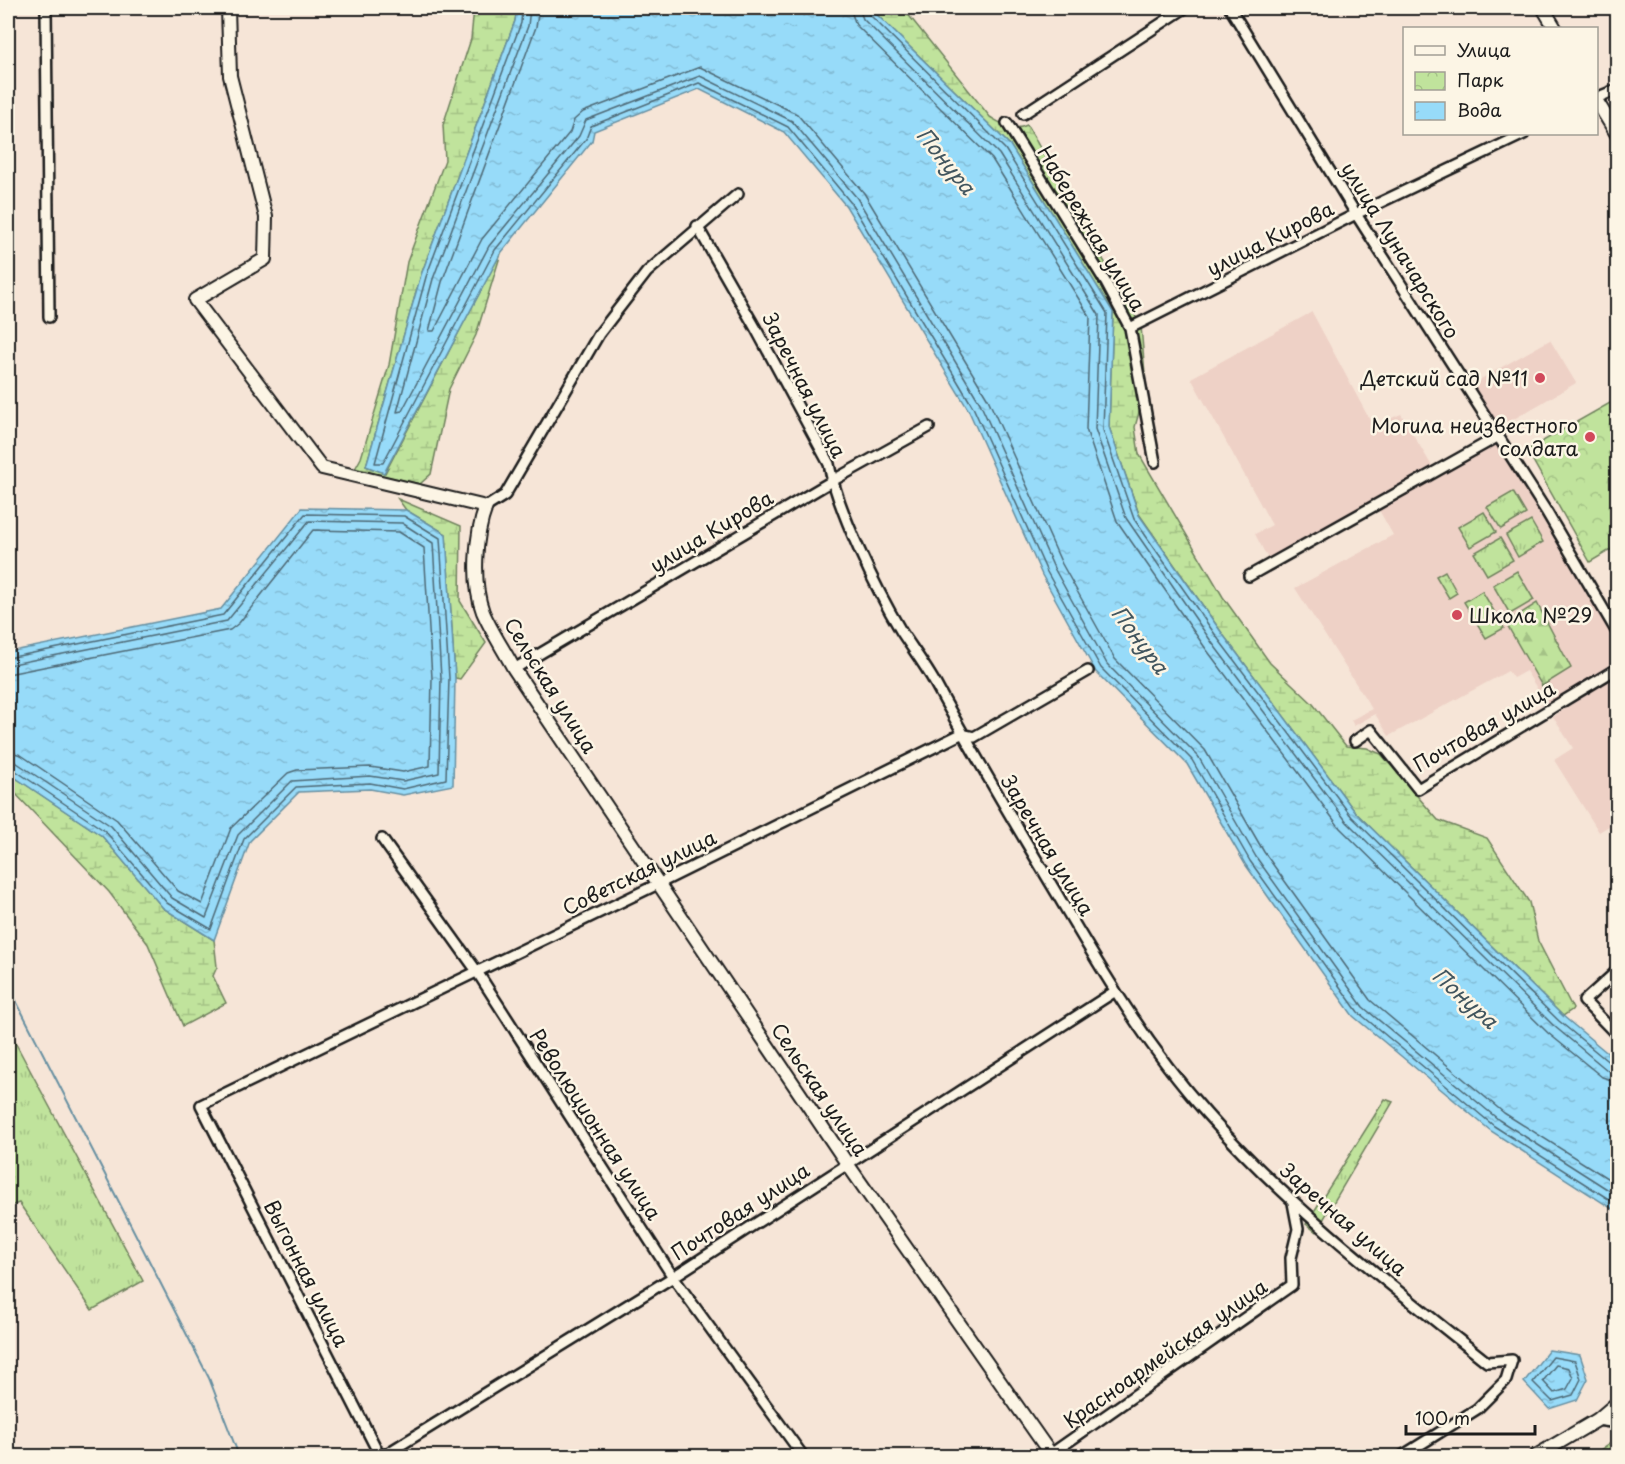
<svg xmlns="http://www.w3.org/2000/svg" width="1625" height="1464" font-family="'Playpen Sans',sans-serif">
<defs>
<pattern id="grass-tufts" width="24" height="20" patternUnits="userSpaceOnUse" patternTransform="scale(1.5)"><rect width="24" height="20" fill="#c0e39c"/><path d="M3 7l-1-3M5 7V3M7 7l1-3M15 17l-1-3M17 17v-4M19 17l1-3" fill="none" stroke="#a4c286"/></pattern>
<pattern id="forest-firs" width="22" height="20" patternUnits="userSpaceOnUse" patternTransform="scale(1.5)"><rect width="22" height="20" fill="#c0e39c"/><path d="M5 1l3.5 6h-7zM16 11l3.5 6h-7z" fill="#a4c286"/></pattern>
<pattern id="wetland-marsh" width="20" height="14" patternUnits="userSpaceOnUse" patternTransform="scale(1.5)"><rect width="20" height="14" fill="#c0e39c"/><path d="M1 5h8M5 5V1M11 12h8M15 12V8" fill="none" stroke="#a4c286"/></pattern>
<pattern id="cemetery-stones" width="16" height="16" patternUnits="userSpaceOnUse" patternTransform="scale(1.5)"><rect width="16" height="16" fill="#c0e39c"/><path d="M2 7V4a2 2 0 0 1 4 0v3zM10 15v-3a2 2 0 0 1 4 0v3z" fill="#a4c286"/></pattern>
<pattern id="park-crowns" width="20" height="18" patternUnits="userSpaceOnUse" patternTransform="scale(1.5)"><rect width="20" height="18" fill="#c0e39c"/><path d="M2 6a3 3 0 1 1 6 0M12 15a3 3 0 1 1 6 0" fill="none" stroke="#a4c286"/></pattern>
<pattern id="water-ripples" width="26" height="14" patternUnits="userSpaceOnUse" patternTransform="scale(1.5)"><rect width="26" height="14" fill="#97dbf9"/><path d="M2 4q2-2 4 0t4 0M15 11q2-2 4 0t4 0" fill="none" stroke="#82bbd5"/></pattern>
</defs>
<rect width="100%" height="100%" fill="#f6e5d7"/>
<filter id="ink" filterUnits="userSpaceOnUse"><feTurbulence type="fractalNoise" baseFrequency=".0167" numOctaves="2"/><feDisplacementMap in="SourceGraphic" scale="12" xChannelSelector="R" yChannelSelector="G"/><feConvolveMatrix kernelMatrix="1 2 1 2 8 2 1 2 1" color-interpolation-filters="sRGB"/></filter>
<g filter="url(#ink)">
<path fill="#eed1c6" d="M 1312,312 L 1373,426 L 1401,414 L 1433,468 L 1268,559 L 1255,534 L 1272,525 L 1191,378 Z
M 1550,340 L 1576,383 L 1500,427 L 1472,384 Z
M 1498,444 L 1617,642 L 1617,661 L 1547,704 L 1526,671 L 1513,678 L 1508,671 L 1389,736 L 1375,714 L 1354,726 L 1351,720 L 1372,709 L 1295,588 L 1393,535 L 1379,510 Z
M 1617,674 L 1617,821 L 1599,832 L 1554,760 L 1573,748 L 1553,717 Z"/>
<path fill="url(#grass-tufts)" stroke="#6e805c" stroke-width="1.5" d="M 1513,492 L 1526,514 L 1501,529 L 1487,507 Z
M 1484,512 L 1496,532 L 1470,547 L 1458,527 Z
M 1531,521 L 1543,542 L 1518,557 L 1506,535 Z
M 1500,538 L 1513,560 L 1487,575 L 1474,553 Z
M 1445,571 L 1457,593 L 1449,598 L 1436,576 Z
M 8,1029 L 143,1281 L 92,1310 L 19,1203 L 8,1207 Z
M 1385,1099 L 1393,1102 L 1316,1232 L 1306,1224 Z"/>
<path fill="url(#forest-firs)" stroke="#6e805c" stroke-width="1.5" d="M 1537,603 L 1571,668 L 1542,686 L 1506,623 Z"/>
<path fill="url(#wetland-marsh)" stroke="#6e805c" stroke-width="1.5" d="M 474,8 L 517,8 L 515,21 L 421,275 L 366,466 L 385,473 L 502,250 L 476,335 L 449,389 L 431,474 L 420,484 L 355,469 L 361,458 L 389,365 L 407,262 L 445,160 L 443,125 L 471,39 Z
M 870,8 L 903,8 L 990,117 C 1002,124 1013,132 1027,125 L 1141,326 L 1146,386 L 1135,427 L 1139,454 L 1223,597 L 1270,663 L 1313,704 L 1346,746 L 1367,748 L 1381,754 L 1438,820 L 1487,838 L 1529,902 L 1538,941 L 1573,1009 L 1563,1016 L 1356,813 L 1224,636 L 1139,514 L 1109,427 L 1113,312 L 1010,145 Z
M 398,499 L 461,526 L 460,601 L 486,643 L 460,679 L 455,678 L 446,534 L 406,510 Z
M 10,774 L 102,836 L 163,908 L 214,940 L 217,967 L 213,976 L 226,1003 L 183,1026 L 148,944 L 109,892 L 12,790 Z"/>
<path fill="url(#cemetery-stones)" stroke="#6e805c" stroke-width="1.5" d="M 1617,1439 L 1617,1456 L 1591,1456 Z"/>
<path fill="url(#park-crowns)" stroke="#6e805c" stroke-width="1.5" d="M 1617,399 L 1617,546 L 1590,562 L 1527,450 Z
M 1517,571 L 1534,600 L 1510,614 L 1493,585 Z"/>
<path fill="#c0e39c" stroke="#6e805c" stroke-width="1.5" d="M 1482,591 L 1504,628 L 1486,638 L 1464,602 Z"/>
<path fill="url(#water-ripples)" stroke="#668fa1" stroke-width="1.5" d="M 517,8 L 870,8 L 1010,145 L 1113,312 L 1109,427 L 1139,515 L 1224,636 L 1356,813 L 1563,1016 L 1617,1061 L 1617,1212 L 1491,1131 L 1353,1016 L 1245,864 L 1187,764 L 1096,672 L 1042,575 L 968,409 L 846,206 L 784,132 L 699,89 L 594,131 L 592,141 L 501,253 L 384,473 L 366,466 L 421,275 L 515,21 Z
M 302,508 L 406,510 L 446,534 L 455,678 L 453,785 L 403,795 L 370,789 L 299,792 L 250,841 L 214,940 L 163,908 L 102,836 L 10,774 L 8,652 L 221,609 Z
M 1549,1350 L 1580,1355 L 1588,1379 L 1577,1400 L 1549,1409 L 1524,1382 Z"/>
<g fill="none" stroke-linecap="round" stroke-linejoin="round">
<path stroke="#4d6874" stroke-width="1.5" d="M 522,8 L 521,23 L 426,277 L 375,463 L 383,463 L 495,250 L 586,139 L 591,126 L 699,83 L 788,127 L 851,203 L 973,407 L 1047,572 L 1101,668 L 1192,760 L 1250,861 L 1358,1012 L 1494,1126 L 1618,1205
M 530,8 L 528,26 L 433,279 L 397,412 L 402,411 L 489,246 L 579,136 L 586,120 L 700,76 L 792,121 L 857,198 L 980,403 L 1054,568 L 1107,664 L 1198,756 L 1256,857 L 1363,1007 L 1499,1120 L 1618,1196
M 539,8 L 536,27 L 442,282 L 429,331 L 434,331 L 482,239 L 570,132 L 574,120 L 583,112 L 700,67 L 797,114 L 864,193 L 988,399 L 1062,564 L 1115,659 L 1205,750 L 1264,852 L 1370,1000 L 1504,1113 L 1618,1185
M 850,8 L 856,25 L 992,159 L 1090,317 L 1086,429 L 1117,521 L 1206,649 L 1340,828 L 1548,1033 L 1602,1077 L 1618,1082
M 859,8 L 863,19 L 999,154 L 1099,315 L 1095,429 L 1126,518 L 1213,644 L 1347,822 L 1554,1026 L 1607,1070 L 1618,1073
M 866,8 L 869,14 L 1005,149 L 1107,313 L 1103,430 L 1134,519 L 1219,640 L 1352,817 L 1559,1021 L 1611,1064 L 1618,1065
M 8,658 L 223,615 L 305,514 L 404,516 L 440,538 L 449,678 L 446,779 L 403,789 L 370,783 L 296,787 L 244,839 L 211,929 L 167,903 L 105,831 L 13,769 L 8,768
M 8,665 L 227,621 L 309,521 L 402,523 L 433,543 L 441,678 L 439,773 L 403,781 L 370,776 L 292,781 L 238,835 L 206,918 L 172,898 L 111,826 L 17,763 L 8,760
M 8,674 L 230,630 L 239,623 L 313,530 L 399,532 L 424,548 L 432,678 L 430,766 L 403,772 L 370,767 L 297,770 L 288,773 L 231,828 L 202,904 L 178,891 L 117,820 L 21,755 L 8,751
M 1553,1357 L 1575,1361 L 1581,1379 L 1573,1395 L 1552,1401 L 1533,1382 Z
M 1556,1365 L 1569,1368 L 1573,1378 L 1567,1389 L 1554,1393 L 1543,1381 Z"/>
<path stroke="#668fa1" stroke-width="2" d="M 8,985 L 209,1378 L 239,1456"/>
<g stroke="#1c1c1c" stroke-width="14">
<path id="street" d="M 46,8 L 49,317
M 1230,8 L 1356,214 L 1546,511 L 1618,634
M 1596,98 L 1618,89
M 1023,114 L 1185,8
M 1007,123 L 1106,283 L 1130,328 L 1155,462
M 697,226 L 756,329 L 829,464 C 837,509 877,591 901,631 C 912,648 925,665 935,683 C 974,755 1015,824 1057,894 C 1102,971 1147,1047 1207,1114 C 1290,1208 1389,1284 1487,1362 L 1512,1360 L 1506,1380 L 1477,1409 L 1402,1456
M 1130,328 L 1356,214 L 1524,134
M 486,507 L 505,495 L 599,334 L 647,272 L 738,194
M 1249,576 L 1499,436
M 514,669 L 832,481 L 929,427
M 1355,741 L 1371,730 L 1418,789 L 1618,668
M 382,839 L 476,970 L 673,1277 L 803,1456
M 1618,970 L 1584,1001 L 1618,1036
M 1597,1420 L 1618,1423
M 380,1456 L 201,1105 L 658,884 L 961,734 L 974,737 L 1088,671
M 383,1456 L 673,1277 L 1114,992
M 1048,1456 L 1292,1285 L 1291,1258 L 1298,1229 L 1293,1203"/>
</g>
<g stroke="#1c1c1c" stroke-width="16">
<path id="secondary" d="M 228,8 L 230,76 L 266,217 L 265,259 L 195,300 L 322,468 L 486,507 C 475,535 472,583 483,612 C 491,631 504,650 514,669 L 846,1162 L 1052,1456
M 1543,8 L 1555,28
M 1596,100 L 1618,136
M 1536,1456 L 1597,1420 L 1618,1402"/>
</g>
<use href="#street" stroke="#fcf5e5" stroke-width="9"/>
<use href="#secondary" stroke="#fcf5e5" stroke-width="12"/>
</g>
</g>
<g fill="#d1495b" stroke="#fcf5e5" stroke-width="2">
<circle cx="1540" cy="378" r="6"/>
<circle cx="1590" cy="437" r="6"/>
<circle cx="1457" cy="615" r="6"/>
</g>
<g text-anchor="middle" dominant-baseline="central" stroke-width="5" stroke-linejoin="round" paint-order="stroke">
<g font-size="20" fill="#1c1c1c" stroke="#fcf5e5">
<text transform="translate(1092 228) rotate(59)">Набережная улица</text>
<text transform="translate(1270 238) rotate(-27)">улица Кирова</text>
<text transform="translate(1401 250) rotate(58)">улица Луначарского</text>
<text transform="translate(805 385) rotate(63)">Заречная улица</text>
<text transform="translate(711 531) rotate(-31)">улица Кирова</text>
<text transform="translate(551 685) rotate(58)">Сельская улица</text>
<text transform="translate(1484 726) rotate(-30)">Почтовая улица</text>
<text transform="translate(1048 845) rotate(59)">Заречная улица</text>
<text transform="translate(639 872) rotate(-26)">Советская улица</text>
<text transform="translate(820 1089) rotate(56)">Сельская улица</text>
<text transform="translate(596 1124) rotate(57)">Революционная улица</text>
<text transform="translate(740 1211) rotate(-33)">Почтовая улица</text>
<text transform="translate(1344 1219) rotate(41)">Заречная улица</text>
<text transform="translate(307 1273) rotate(63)">Выгонная улица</text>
<text transform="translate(1165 1353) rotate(-35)">Красноармейская улица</text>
</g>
<g font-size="20" fill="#1c1c1c" stroke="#fcf5e5" text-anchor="end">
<text x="1528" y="378">Детский сад №11</text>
<text x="1578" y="425">Могила неизвестного<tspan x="1578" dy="23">солдата</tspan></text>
<text x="1469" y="615" text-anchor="start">Школа №29</text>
</g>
<g font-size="21" font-style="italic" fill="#41555e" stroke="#fcf5e5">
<text transform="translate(947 160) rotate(51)">Понура</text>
<text transform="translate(1141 639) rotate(53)">Понура</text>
<text transform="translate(1466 997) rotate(42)">Понура</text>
</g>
</g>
<rect width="1625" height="1464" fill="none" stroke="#fcf5e5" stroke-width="30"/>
<rect x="15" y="15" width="1595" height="1434" fill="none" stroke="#1c1c1c" stroke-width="2" filter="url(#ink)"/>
<rect x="1403" y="27" width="195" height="108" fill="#fcf5e5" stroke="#a29e95" stroke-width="1.5"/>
<rect x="1415" y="46" width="30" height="9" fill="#fcf5e5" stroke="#a29e95" stroke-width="1.5"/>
<text x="1457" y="57" font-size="18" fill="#1c1c1c">Улица</text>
<rect x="1415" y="72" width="30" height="18" fill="url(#park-crowns)" stroke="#a29e95" stroke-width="1.5"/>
<text x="1457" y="87" font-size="18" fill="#1c1c1c">Парк</text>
<rect x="1415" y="102" width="30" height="18" fill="url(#water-ripples)" stroke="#a29e95" stroke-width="1.5"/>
<text x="1457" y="117" font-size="18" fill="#1c1c1c">Вода</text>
<path d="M1406 1425v9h129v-9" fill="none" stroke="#1c1c1c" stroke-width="3"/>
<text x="1415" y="1425" font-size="18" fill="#1c1c1c" stroke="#fcf5e5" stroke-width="4.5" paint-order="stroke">100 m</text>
</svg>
